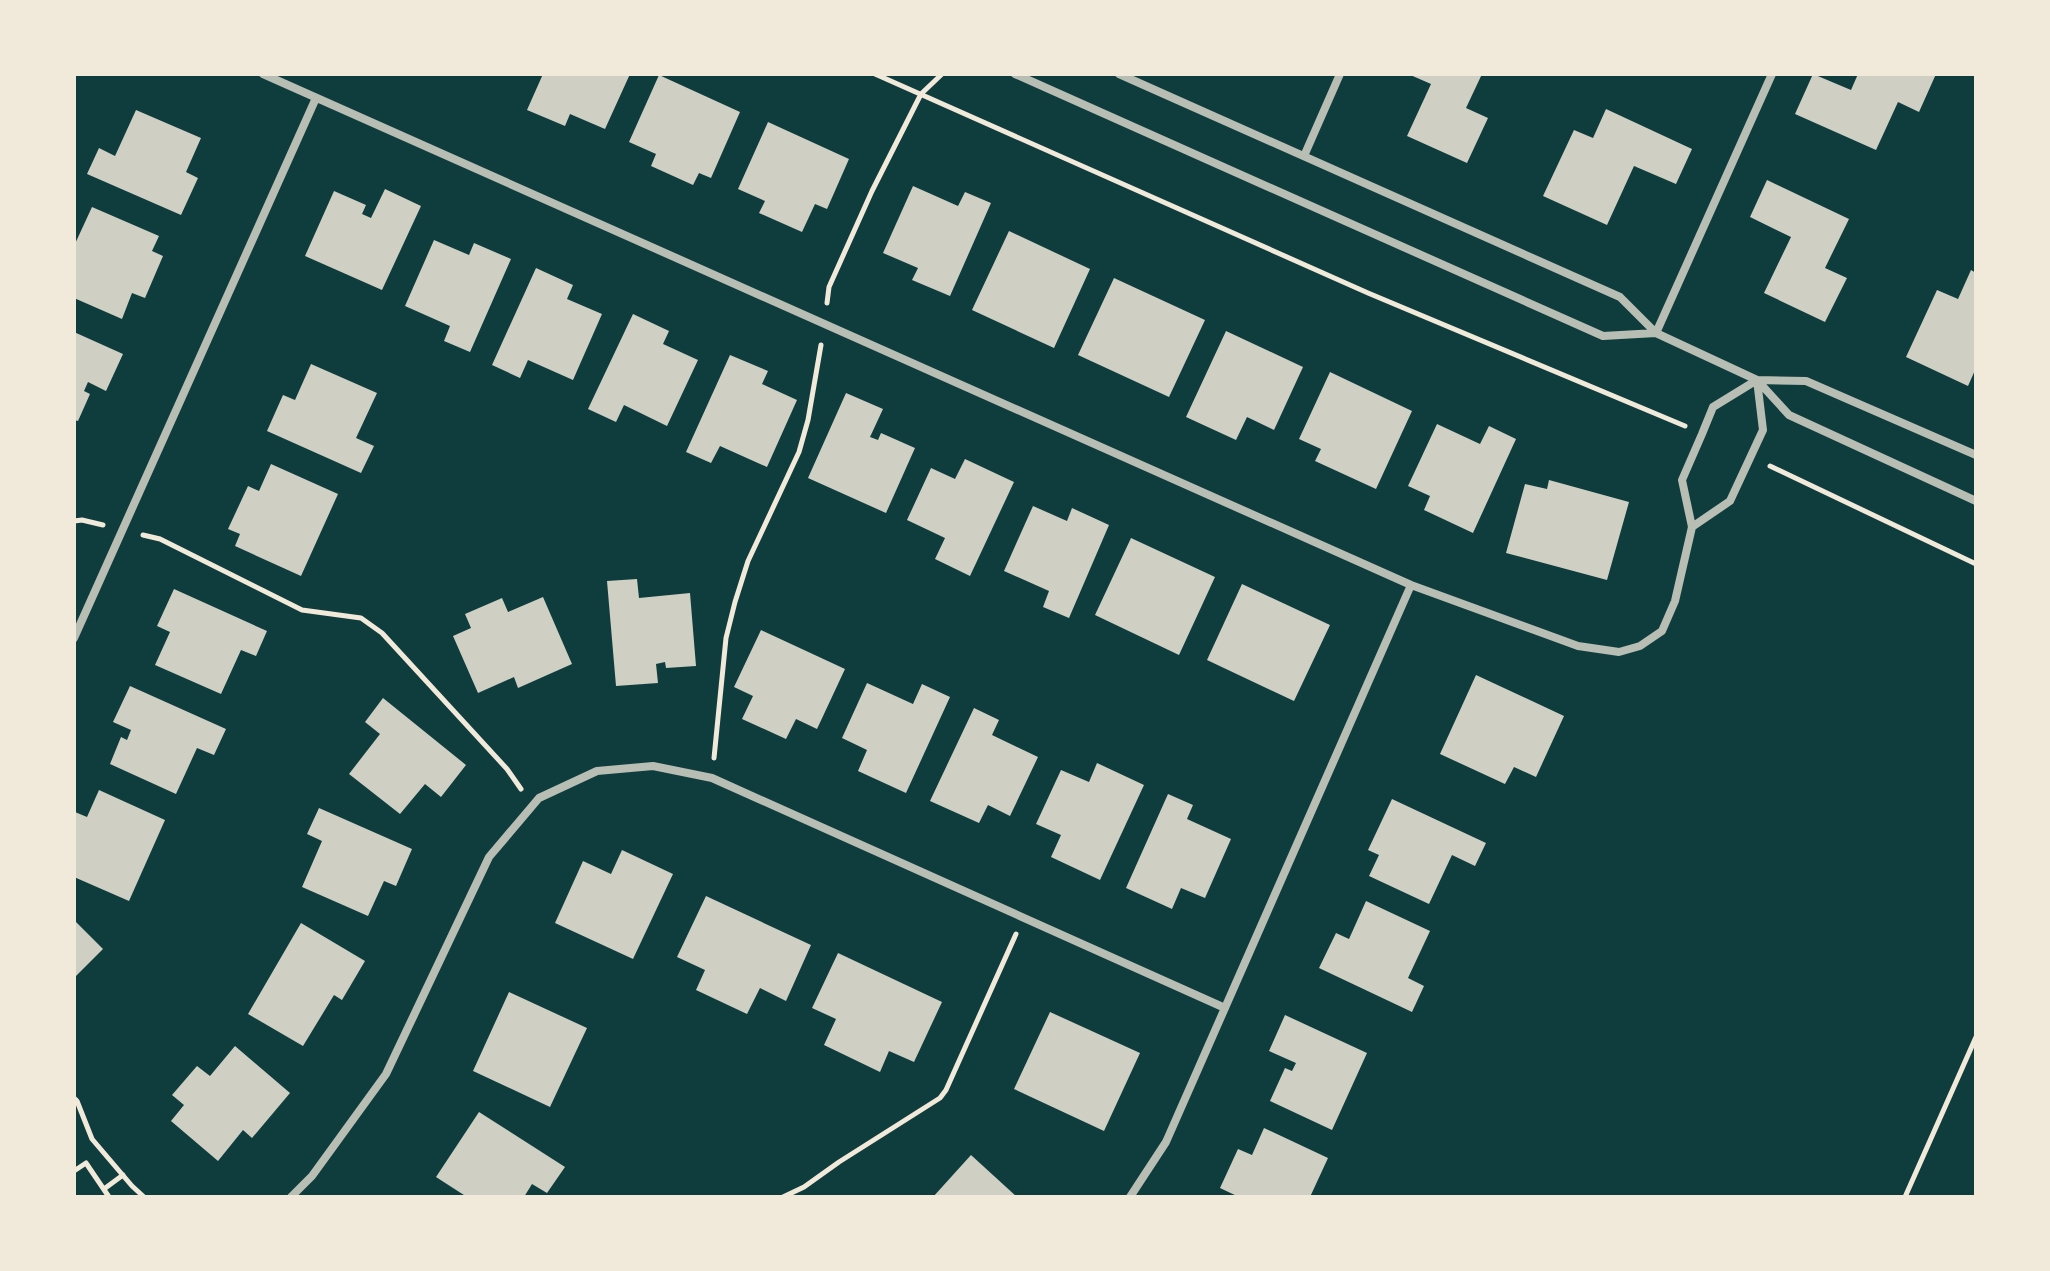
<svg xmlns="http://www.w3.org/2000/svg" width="2050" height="1271" font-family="Figtree,sans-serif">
<rect width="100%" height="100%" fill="#0f3d3e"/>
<path fill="#cfcfc3" d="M 543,74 L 630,74 L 605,129 L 570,114 L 565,126 L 527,110 Z
M 1408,74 L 1482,74 L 1466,108 L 1488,118 L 1467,163 L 1407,136 L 1431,84 Z
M 1813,74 L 1851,90 L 1858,74 L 1936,74 L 1919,112 L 1898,102 L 1876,150 L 1795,114 Z
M 659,75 L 740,112 L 711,178 L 699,173 L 693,185 L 651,166 L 656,154 L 629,142 Z
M 1606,109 L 1692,149 L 1676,184 L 1634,166 L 1607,225 L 1543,196 L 1574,130 L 1593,138 Z
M 136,110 L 201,138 L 186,172 L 198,178 L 181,215 L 87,174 L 99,148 L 115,156 Z
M 768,122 L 849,159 L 827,209 L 815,204 L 802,232 L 759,213 L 765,201 L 738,189 Z
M 1767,180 L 1849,219 L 1825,268 L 1847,278 L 1825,322 L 1764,293 L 1791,237 L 1750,217 Z
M 913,186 L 958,206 L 965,192 L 991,203 L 950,296 L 912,280 L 918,268 L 883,253 Z
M 385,189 L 421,206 L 382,290 L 305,256 L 334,191 L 366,205 L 362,214 L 371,218 Z
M 92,207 L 159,236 L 152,251 L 163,256 L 145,298 L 132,293 L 122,319 L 74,298 L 74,246 Z
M 1009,231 L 1090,269 L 1054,348 L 972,310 Z
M 434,240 L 469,255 L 474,243 L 511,259 L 470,352 L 444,341 L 450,326 L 405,306 Z
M 536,268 L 573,285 L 567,299 L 602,314 L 573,380 L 528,360 L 520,378 L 492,365 Z
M 1971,270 L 1976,273 L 1976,368 L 1968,386 L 1906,357 L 1937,290 L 1958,299 Z
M 1114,278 L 1205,320 L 1169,397 L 1078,355 Z
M 633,314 L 669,331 L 663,344 L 698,360 L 667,426 L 624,405 L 616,422 L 588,409 Z
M 1226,331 L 1303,367 L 1274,430 L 1247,417 L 1236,440 L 1186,417 Z
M 74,332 L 123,354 L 106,391 L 88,382 L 84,391 L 90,394 L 78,421 L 74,420 Z
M 730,355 L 768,371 L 762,384 L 797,400 L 767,467 L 720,446 L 711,463 L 686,452 Z
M 311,364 L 377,393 L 356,438 L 374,446 L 361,473 L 267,431 L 283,395 L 295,400 Z
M 1330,372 L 1412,411 L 1376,489 L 1315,461 L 1321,449 L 1299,439 Z
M 846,393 L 883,409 L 870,437 L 878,440 L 881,433 L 915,448 L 886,513 L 808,478 Z
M 1437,424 L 1480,444 L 1489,426 L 1516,439 L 1473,533 L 1424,510 L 1430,496 L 1408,486 Z
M 965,459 L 1014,482 L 970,576 L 935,559 L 945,538 L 907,520 L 931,468 L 955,479 Z
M 271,464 L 338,494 L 301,576 L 235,546 L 240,534 L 228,529 L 248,486 L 259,491 Z
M 1549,480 L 1629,502 L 1607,580 L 1506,553 L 1525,484 L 1547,489 Z
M 1033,506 L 1067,521 L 1072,508 L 1109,525 L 1069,618 L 1043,607 L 1049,591 L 1004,571 Z
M 1131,538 L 1215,577 L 1179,655 L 1095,615 Z
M 637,579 L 639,598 L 690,593 L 696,666 L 666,668 L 665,662 L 656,664 L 658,683 L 616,686 L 607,581 Z
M 1242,584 L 1330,625 L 1294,701 L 1207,660 Z
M 174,589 L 267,631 L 256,656 L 241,650 L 221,694 L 155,665 L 170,632 L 157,626 Z
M 543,597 L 572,664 L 518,688 L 514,677 L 478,693 L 453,636 L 471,628 L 465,614 L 502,598 L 508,612 Z
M 761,630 L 845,669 L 817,729 L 796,719 L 786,739 L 742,719 L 753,696 L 734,687 Z
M 1476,675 L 1564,716 L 1536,777 L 1514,767 L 1505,784 L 1440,754 Z
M 867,683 L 913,704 L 922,684 L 950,697 L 906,793 L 858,771 L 867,750 L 842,738 Z
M 130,686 L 226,729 L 214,755 L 197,748 L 176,794 L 110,764 L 121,737 L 127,740 L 131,730 L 113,722 Z
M 383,698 L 466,765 L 441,797 L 425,784 L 400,814 L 349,774 L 380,734 L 365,722 Z
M 974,708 L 999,720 L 992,735 L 1038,757 L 1010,816 L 988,805 L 979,823 L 930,801 Z
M 1097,763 L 1144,785 L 1100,880 L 1051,857 L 1061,835 L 1036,824 L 1061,770 L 1089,782 Z
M 99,790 L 165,820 L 129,901 L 74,877 L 74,815 L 75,812 L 87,817 Z
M 1168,794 L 1193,805 L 1187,819 L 1231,839 L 1205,898 L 1181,888 L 1172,909 L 1126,888 Z
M 1392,799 L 1486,843 L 1475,866 L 1452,855 L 1429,904 L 1369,876 L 1379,855 L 1368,850 Z
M 319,808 L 412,849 L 396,886 L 384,881 L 368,916 L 302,887 L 322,841 L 307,834 Z
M 622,850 L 673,874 L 633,959 L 555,923 L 583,861 L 611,874 Z
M 706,896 L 811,945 L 786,1001 L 760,988 L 747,1014 L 696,990 L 705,970 L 677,957 Z
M 1366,901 L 1430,931 L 1408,978 L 1424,986 L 1412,1012 L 1319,968 L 1336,933 L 1349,939 Z
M 74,920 L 103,949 L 74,978 Z
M 301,923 L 365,961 L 342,1000 L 334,995 L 303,1046 L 248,1014 Z
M 838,953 L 942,1002 L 914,1062 L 889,1051 L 880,1072 L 824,1045 L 836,1019 L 812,1008 Z
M 509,992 L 587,1028 L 550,1107 L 473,1071 Z
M 1050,1012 L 1140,1053 L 1104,1131 L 1014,1089 Z
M 1285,1015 L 1367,1053 L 1332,1130 L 1270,1101 L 1285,1068 L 1292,1071 L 1296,1063 L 1269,1051 Z
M 235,1046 L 290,1093 L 252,1138 L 243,1130 L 218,1161 L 171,1121 L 184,1105 L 172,1095 L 197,1066 L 210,1076 Z
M 479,1112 L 565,1167 L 547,1193 L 532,1184 L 524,1197 L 467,1197 L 436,1177 Z
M 1264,1128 L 1328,1158 L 1310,1197 L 1239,1197 L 1220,1188 L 1238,1149 L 1252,1155 Z
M 971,1155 L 1017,1197 L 933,1197 Z"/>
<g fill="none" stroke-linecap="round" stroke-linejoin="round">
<path stroke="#f1e9da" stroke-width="5" d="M 875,74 L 1368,293 L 1685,426
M 827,303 L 829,287 L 872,191 L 921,94 L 942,74
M 1770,466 L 1976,564
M 74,521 L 82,520 L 103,525
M 143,535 L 160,539 L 302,610 L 361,618 L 382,633 L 507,769 L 521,789
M 714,758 L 726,638 L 735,602 L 748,561 L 799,452 L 808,420 L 821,345
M 74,1098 L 77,1101 L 92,1139 L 132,1186 L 144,1197
M 74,1171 L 86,1163 L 109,1197
M 104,1189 L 123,1175
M 783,1197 L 804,1187 L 839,1162 L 940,1098 L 946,1090 L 1016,934
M 1905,1197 L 1976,1037"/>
<path stroke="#b8beb3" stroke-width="8" d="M 263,74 L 1411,585 L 1578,646 L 1619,652 L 1640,646 L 1662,631 L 1675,601 L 1692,527 L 1682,480 L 1702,434 L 1713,407 L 1757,380
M 1015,74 L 1603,336 L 1656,333
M 1119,74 L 1620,297 L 1656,333 L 1757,380 L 1789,415 L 1976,501
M 1304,156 L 1340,74
M 1656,333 L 1772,74
M 1757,380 L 1806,381 L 1976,455
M 1692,527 L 1730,501 L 1763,430 L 1757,380
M 74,638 L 316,98
M 291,1197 L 312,1176 L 386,1074 L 489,857 L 539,798 L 597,771 L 653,766 L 712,778 L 1225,1008
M 1130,1197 L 1166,1142 L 1411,585"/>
</g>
<rect width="2050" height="1271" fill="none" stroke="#f1e9da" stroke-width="152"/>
</svg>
